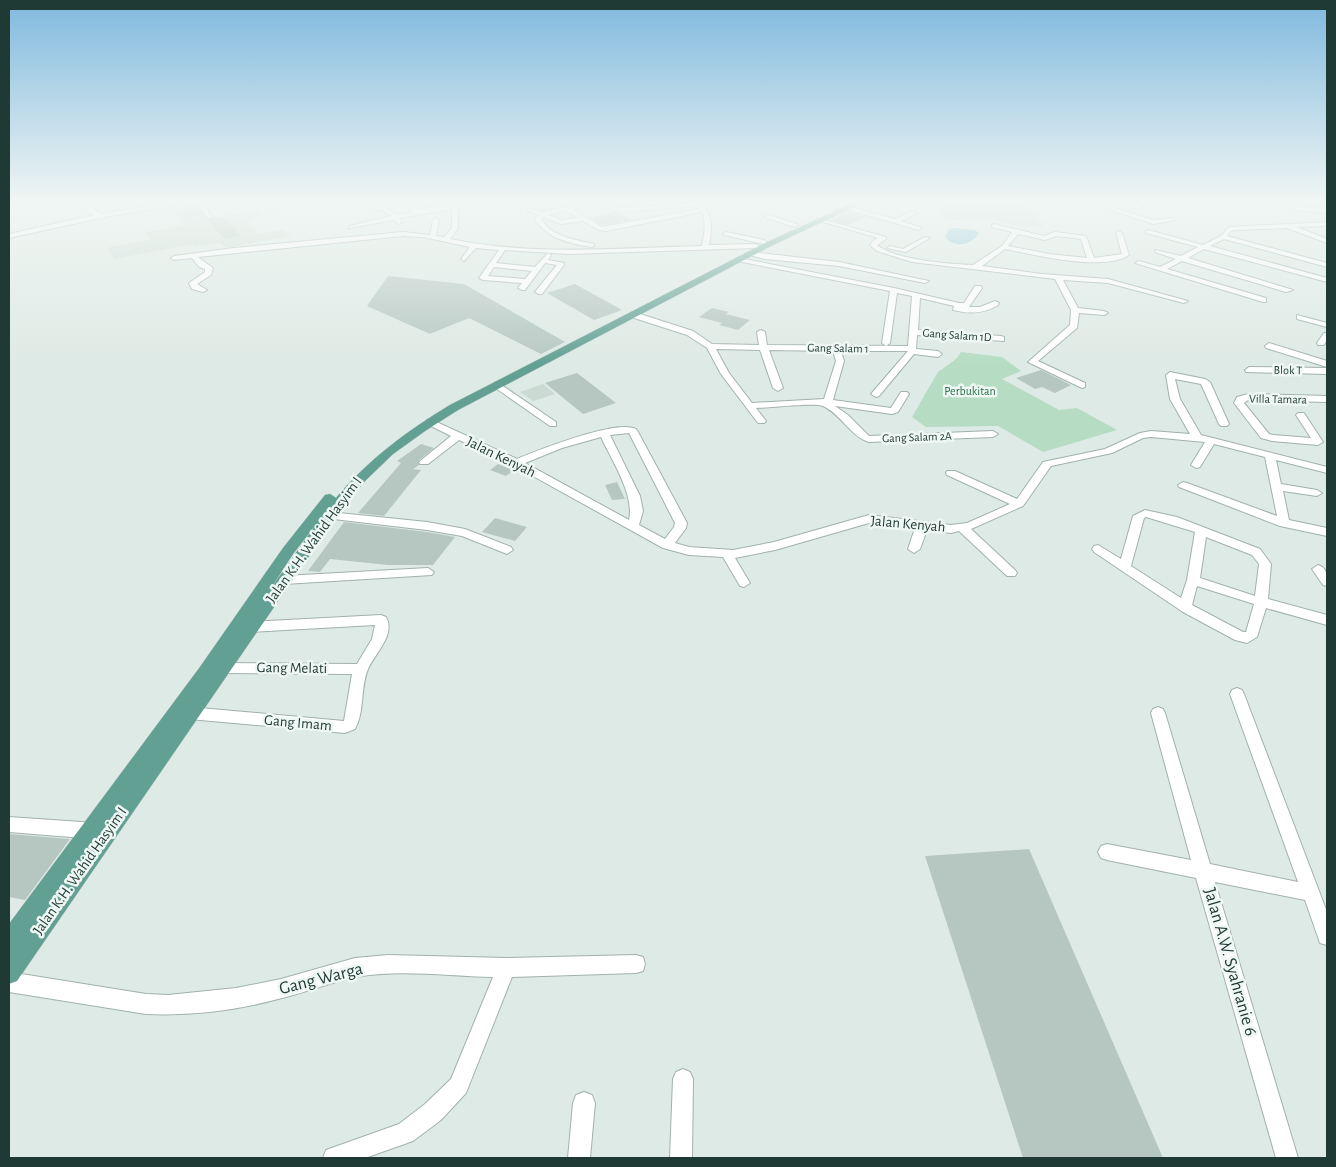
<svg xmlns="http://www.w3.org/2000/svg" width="1336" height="1167" font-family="'Alegreya Sans',sans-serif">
<rect width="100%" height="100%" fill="#deeae5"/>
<path fill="#ccdad4" d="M 182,203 L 204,203 L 215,218 L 257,210 L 261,214 L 247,224 L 258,234 L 283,230 L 291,236 L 226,248 L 220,243 L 194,247 L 193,244 L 114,259 L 107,248 L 152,239 L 145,232 L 185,225 L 174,210 L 163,209 L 162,207 Z
M 935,203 L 1025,203 L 1045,227 L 1018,226 L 991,219 L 945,220 Z
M 543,384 L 555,394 L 533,401 L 520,392 Z"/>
<path fill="#b6dcc3" d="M 961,352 L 1002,357 L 1021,371 L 1002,379 L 1059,410 L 1077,408 L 1117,430 L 1043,452 L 998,426 L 926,427 L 912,417 L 938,372 L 956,359 Z"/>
<path fill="#85c0d0" d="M 954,228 L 975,230 L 979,233 C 972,245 955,249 945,237 L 949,229 Z"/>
<path fill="#b6c7c1" d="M 195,203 L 203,214 L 188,217 L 183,204 Z
M 616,212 L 632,220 L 602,225 L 590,218 Z
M 850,212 L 865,217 L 848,225 L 831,220 Z
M 224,217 L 241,236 L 224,239 L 208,220 Z
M 388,276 L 464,284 L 565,342 L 541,354 L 469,318 L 430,334 L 367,306 Z
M 575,284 L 622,310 L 594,320 L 547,293 Z
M 712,308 L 729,312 L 726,314 L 750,320 L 738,330 L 719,325 L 722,323 L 699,317 Z
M 1041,370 L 1071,385 L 1055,393 L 1042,387 L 1035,389 L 1016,378 Z
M 577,373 L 616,403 L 583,414 L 545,383 Z
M 421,444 L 434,448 L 418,461 L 419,465 L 413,469 L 421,470 L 384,516 L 358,513 L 401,463 L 397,461 Z
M 498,464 L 514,470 L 506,476 L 490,470 Z
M 617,482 L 625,499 L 612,500 L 605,485 Z
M 495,518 L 527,527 L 515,541 L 482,532 Z
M 344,522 L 427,532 L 455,537 L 433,565 L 388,565 L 330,559 L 320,572 L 308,571 Z
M 9,834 L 70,839 L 25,900 L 9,897 Z
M 1029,849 L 1163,1158 L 1023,1158 L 925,856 Z"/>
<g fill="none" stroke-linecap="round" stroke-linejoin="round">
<g stroke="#a1b1ac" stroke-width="2">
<path id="minor" d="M 9,203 L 59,203 L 56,205 L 9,206 Z
M 92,203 L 99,203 L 92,209 L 101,214 L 168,203 L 182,203 L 100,218 L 9,238 L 9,234 L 94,215 L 85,209 Z
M 197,203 L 203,203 L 212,218 L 208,218 Z
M 279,203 L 288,203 L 271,210 L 266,209 Z
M 360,203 L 386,208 L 398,215 L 413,212 L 410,203 L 416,203 L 418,210 L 458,203 L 458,228 L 450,239 C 532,256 619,248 702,246 C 704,234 707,223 702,212 L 606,231 L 599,230 L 583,221 L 561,224 L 543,217 L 541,219 C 552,237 576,240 594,244 L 594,246 L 592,247 C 571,244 546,238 535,219 L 538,215 L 528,211 L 528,209 L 542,212 L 584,203 L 606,203 L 621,208 L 697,203 C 714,212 712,228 709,245 L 756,244 L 759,246 L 756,248 L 569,254 L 505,250 L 496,263 L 535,267 L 548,253 L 551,255 L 548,260 L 564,263 L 564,265 L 542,294 L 539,294 L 535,292 L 557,265 L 545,263 L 525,290 L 522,290 L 518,288 L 522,283 L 483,280 L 479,278 L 499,250 L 476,248 L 464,261 L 461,259 L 470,247 L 423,237 L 403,236 L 198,257 L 213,268 L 211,275 L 197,284 L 207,290 L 203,292 L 192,289 L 189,283 L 205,272 L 205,269 L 199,267 L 192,258 L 174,260 L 171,258 L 174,256 L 234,248 L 403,232 L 430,235 L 433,220 L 436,218 L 439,220 L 436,236 L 444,237 L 452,228 L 452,209 L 400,218 L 402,222 L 399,224 L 394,220 L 349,228 L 349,226 L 392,216 L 381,210 L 360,205 ZM 592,205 L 602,206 L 621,212 L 693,206 L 699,209 L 602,227 L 572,209 ZM 566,211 L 578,218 L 562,220 L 548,215 ZM 494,267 L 532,271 L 525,279 L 488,276 Z
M 1052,203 L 1065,203 L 1062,205 Z
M 1090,203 L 1099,203 L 1153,220 L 1173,218 L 1176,220 L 1153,224 Z
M 1125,203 L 1133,203 L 1143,208 L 1138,209 Z
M 847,206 L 895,219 L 911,212 L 915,212 L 915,214 L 901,221 L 922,228 L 919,230 L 845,209 Z
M 1296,207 L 1327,209 L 1327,213 L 1294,210 Z
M 768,215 L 797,224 L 798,225 L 795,227 L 766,218 L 765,217 Z
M 817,218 L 886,237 L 886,239 L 877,245 C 895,260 949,264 973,265 L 1002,246 L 1012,232 L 992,227 L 992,225 L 994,224 L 1044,236 L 1055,232 L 1086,236 L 1094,258 L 1122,254 L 1116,233 L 1119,231 L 1122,233 L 1129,255 C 1104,272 1035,255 1005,249 L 982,266 L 1042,274 L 1108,279 L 1188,301 L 1184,303 L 1108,283 L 1063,280 L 1078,308 L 1104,311 L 1108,313 L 1104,315 L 1079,313 L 1077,328 L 1038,361 L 1085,383 L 1085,387 L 1082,388 L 1028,362 L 1070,325 L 1071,310 L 1055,279 L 912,262 L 877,251 L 870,245 L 873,241 L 878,238 L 817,220 ZM 1018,234 L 1045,240 L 1056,236 L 1081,239 L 1087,258 L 1049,254 L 1008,246 Z
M 1327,222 L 1327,226 L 1297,227 L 1327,239 L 1327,243 L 1287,228 L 1235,230 L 1231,231 L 1227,236 L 1327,263 L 1327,267 L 1224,239 L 1210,246 L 1327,278 L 1327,282 L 1204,249 L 1188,258 L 1293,290 L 1286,292 L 1182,261 L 1167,269 L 1266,298 L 1266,302 L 1263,302 L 1135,263 L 1139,261 L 1160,267 L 1176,259 L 1155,252 L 1155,250 L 1181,256 L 1198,247 L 1146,233 L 1146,231 L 1148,230 L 1203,245 L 1221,236 L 1229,227 Z
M 726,232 L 764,240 L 767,242 L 764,244 L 724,235 L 723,234 Z
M 925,237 L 930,238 L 906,252 L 887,248 L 890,246 L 903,249 Z
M 751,252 L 839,262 L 929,281 L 925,283 L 839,266 L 765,259 L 749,255 L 749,253 Z
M 739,258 L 894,288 L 959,303 L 964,303 L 975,286 L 981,286 L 982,288 L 969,307 L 963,307 L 980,307 L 995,301 L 999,303 L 998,305 C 984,314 969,314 953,310 L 954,306 L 920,298 L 918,330 L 1001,336 L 1004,337 L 1004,341 L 917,335 L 916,349 L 938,351 L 942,354 L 938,357 L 914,354 L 879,396 L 876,397 L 871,394 L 908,351 L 841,351 L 844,361 L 833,400 L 891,408 L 901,392 L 907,392 L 909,394 L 898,412 L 892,414 L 835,406 L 848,415 L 869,436 L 993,431 L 998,434 L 993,437 L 869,442 C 851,437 841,414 823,406 C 815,402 768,408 756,408 L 766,421 L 764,423 L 758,423 L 721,374 L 707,348 L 687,335 L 631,317 L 631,313 L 637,313 L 693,331 L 712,344 L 759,345 L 757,332 L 761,330 L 765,332 L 767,345 L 908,346 L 912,296 L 897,293 L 890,343 L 886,346 L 882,343 L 890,291 L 737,261 L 736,260 ZM 716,349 L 760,350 L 773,388 L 778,391 L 783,388 L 769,350 L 833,351 L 836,361 L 824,399 L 752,403 L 729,373 Z
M 1297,315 L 1327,323 L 1327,327 L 1297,319 Z
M 1324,333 L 1327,333 L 1327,340 L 1324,345 L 1318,345 L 1317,343 Z
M 1269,343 L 1327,361 L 1327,367 L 1266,348 L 1265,346 Z
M 1249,367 L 1327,368 L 1327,374 L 1246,372 L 1245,370 Z
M 1170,372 L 1205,379 L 1210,382 L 1229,424 L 1227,426 L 1221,426 L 1219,424 L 1201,384 L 1175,379 L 1180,399 L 1201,435 L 1327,467 L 1327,473 L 1276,460 L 1281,484 L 1317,490 L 1322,493 L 1317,496 L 1283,491 L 1289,520 L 1327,528 L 1327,536 L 1280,526 L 1179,487 L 1178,485 L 1183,482 L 1187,483 L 1277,516 L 1265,457 L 1214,444 L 1200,467 L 1196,468 L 1191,465 L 1205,442 L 1151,437 L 1143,438 L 1112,453 L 1051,466 L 1023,506 L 971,529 L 1015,570 L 1017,573 L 1015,576 L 1007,576 L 959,531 L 951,533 L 927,530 L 920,549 L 914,553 L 908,549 L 915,528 L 869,523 L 775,550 L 735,558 L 750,583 L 744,587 L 740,586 L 723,557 L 689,555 L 663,548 L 513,465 L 459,440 L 428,464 L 420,464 L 419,462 L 451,436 L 427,424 L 427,420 L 430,419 L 517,459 C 536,451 622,417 637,430 L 687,523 L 686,528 L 675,543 L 689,547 L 733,550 L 774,542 L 869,515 L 951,525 L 967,523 L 1010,504 L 947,475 L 946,473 L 947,471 L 955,471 L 1017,499 L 1043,462 L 1105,449 L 1140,433 L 1151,431 L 1190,434 L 1170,399 L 1166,375 ZM 629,433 L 675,523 L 674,527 L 665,539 L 639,525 L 643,511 L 640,496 L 610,435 ZM 601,437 C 611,459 635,495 629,520 L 525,463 L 562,448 Z
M 497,382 L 556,422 L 556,426 L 550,426 L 494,387 L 494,383 Z
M 1248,394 L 1327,396 L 1327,402 L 1248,400 L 1244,403 L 1269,434 L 1273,435 L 1311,438 L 1296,415 L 1298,413 L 1304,413 L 1323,442 L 1318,445 L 1272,441 L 1261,438 L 1234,403 L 1237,397 Z
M 1145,510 L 1177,517 L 1260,549 L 1271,564 L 1268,599 L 1327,615 L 1327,625 L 1266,608 L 1257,637 L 1247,643 L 1235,640 L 1183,612 L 1094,552 L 1092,549 L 1094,546 L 1098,545 L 1121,559 L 1133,516 ZM 1146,517 L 1195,532 L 1187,580 L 1181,598 L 1131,566 L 1144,518 ZM 1206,537 L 1252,555 L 1259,564 L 1255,596 L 1200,578 ZM 1197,586 L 1254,604 L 1246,632 L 1243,632 L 1192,605 Z
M 329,512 L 427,522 L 465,529 L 511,547 L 513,550 L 507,554 L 462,536 L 427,530 L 325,518 L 323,516 Z
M 1318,565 C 1328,568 1327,577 1327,586 L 1323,585 L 1312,569 Z
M 428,568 L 434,572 L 432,575 L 284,584 L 278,580 L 284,576 Z
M 381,615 L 386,617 C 396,635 375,653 368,669 C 360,688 365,711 355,729 L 345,733 L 189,719 L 184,717 L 182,713 L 184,709 L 189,707 L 344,721 L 352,674 L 223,673 L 218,672 L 216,668 L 218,664 L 223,663 L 357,664 L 372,639 L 375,625 L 251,632 L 246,630 L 244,627 L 246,624 L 251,622 Z
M 1237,688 L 1242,690 L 1244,694 L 1327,912 L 1327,945 L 1320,943 L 1305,900 L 1215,882 L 1298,1158 L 1276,1158 L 1196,878 L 1107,860 L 1101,858 L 1098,852 L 1101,846 L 1107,844 L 1191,860 L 1151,713 L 1153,709 L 1158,707 L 1163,709 L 1165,713 L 1210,864 L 1298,882 L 1230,694 L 1232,690 Z
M 9,817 L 96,823 L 102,826 L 104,831 L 102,836 L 96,839 L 9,832 Z
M 388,955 L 506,958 L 636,955 L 643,957 L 645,964 L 643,971 L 636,973 L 512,977 L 466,1093 L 441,1120 L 413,1141 L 365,1158 L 323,1158 L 326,1150 L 399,1124 L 425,1104 L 451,1079 L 493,977 C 448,976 400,969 356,977 C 331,982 307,992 282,998 C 239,1010 191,1016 146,1014 L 9,992 L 9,972 L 146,994 L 168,995 L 236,988 L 281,979 L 355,958 Z
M 683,1069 L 690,1072 L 693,1079 L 692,1158 L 670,1158 L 673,1079 L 676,1072 Z
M 584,1092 L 592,1095 L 595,1103 L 590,1158 L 568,1158 L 573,1103 L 576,1095 Z"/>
</g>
<g stroke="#bcc4c2" stroke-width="1">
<path id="major" d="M 853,203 L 863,203 L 771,246 L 458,410 L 425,431 L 393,454 L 365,481 L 340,511 L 17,981 L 9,984 L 9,924 L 200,667 L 283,548 L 325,495 L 330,494 L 336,498 C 369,459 407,431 450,405 L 765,243 ZM 317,523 L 269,591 L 293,554 Z"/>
</g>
<use href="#minor" fill="#fff" fill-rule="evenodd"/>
<use href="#major" fill="#62a094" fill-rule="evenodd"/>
</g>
<linearGradient id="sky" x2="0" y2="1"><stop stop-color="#80b9de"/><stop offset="0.55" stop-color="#f0f6f3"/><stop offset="1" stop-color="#f0f6f3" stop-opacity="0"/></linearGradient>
<rect width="1336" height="366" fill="url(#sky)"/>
<g text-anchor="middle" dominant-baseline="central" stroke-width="5" stroke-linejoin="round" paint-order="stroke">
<g font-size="12" fill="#1f3934" stroke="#eef7f3">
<text transform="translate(957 335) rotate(4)">Gang Salam 1D</text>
<text transform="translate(838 348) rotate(1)">Gang Salam 1</text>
<text transform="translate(1288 370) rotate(1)">Blok T</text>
<text transform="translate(1278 399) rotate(1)">Villa Tamara</text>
<text transform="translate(917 437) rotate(-2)">Gang Salam 2A</text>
</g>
<g font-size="12" fill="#2a7049" stroke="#eef7f3">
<text x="970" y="391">Perbukitan</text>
</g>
<g font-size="15" fill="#1f3934" stroke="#eef7f3">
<text transform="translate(501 457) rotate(26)">Jalan Kenyah</text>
<text transform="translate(908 524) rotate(5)">Jalan Kenyah</text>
<text transform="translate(314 540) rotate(-54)">Jalan K.H. Wahid Hasyim I</text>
<text transform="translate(292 668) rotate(1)">Gang Melati</text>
<text transform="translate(298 723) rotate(5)">Gang Imam</text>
<text transform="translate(80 871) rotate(-55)">Jalan K.H. Wahid Hasyim I</text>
</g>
<g font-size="18" fill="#1f3934" stroke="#eef7f3">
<text transform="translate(1230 962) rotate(74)">Jalan A.W. Syahranie 6</text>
<text transform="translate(321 979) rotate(-14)">Gang Warga</text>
</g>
</g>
<rect width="1336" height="1167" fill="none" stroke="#1f3934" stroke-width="20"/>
</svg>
